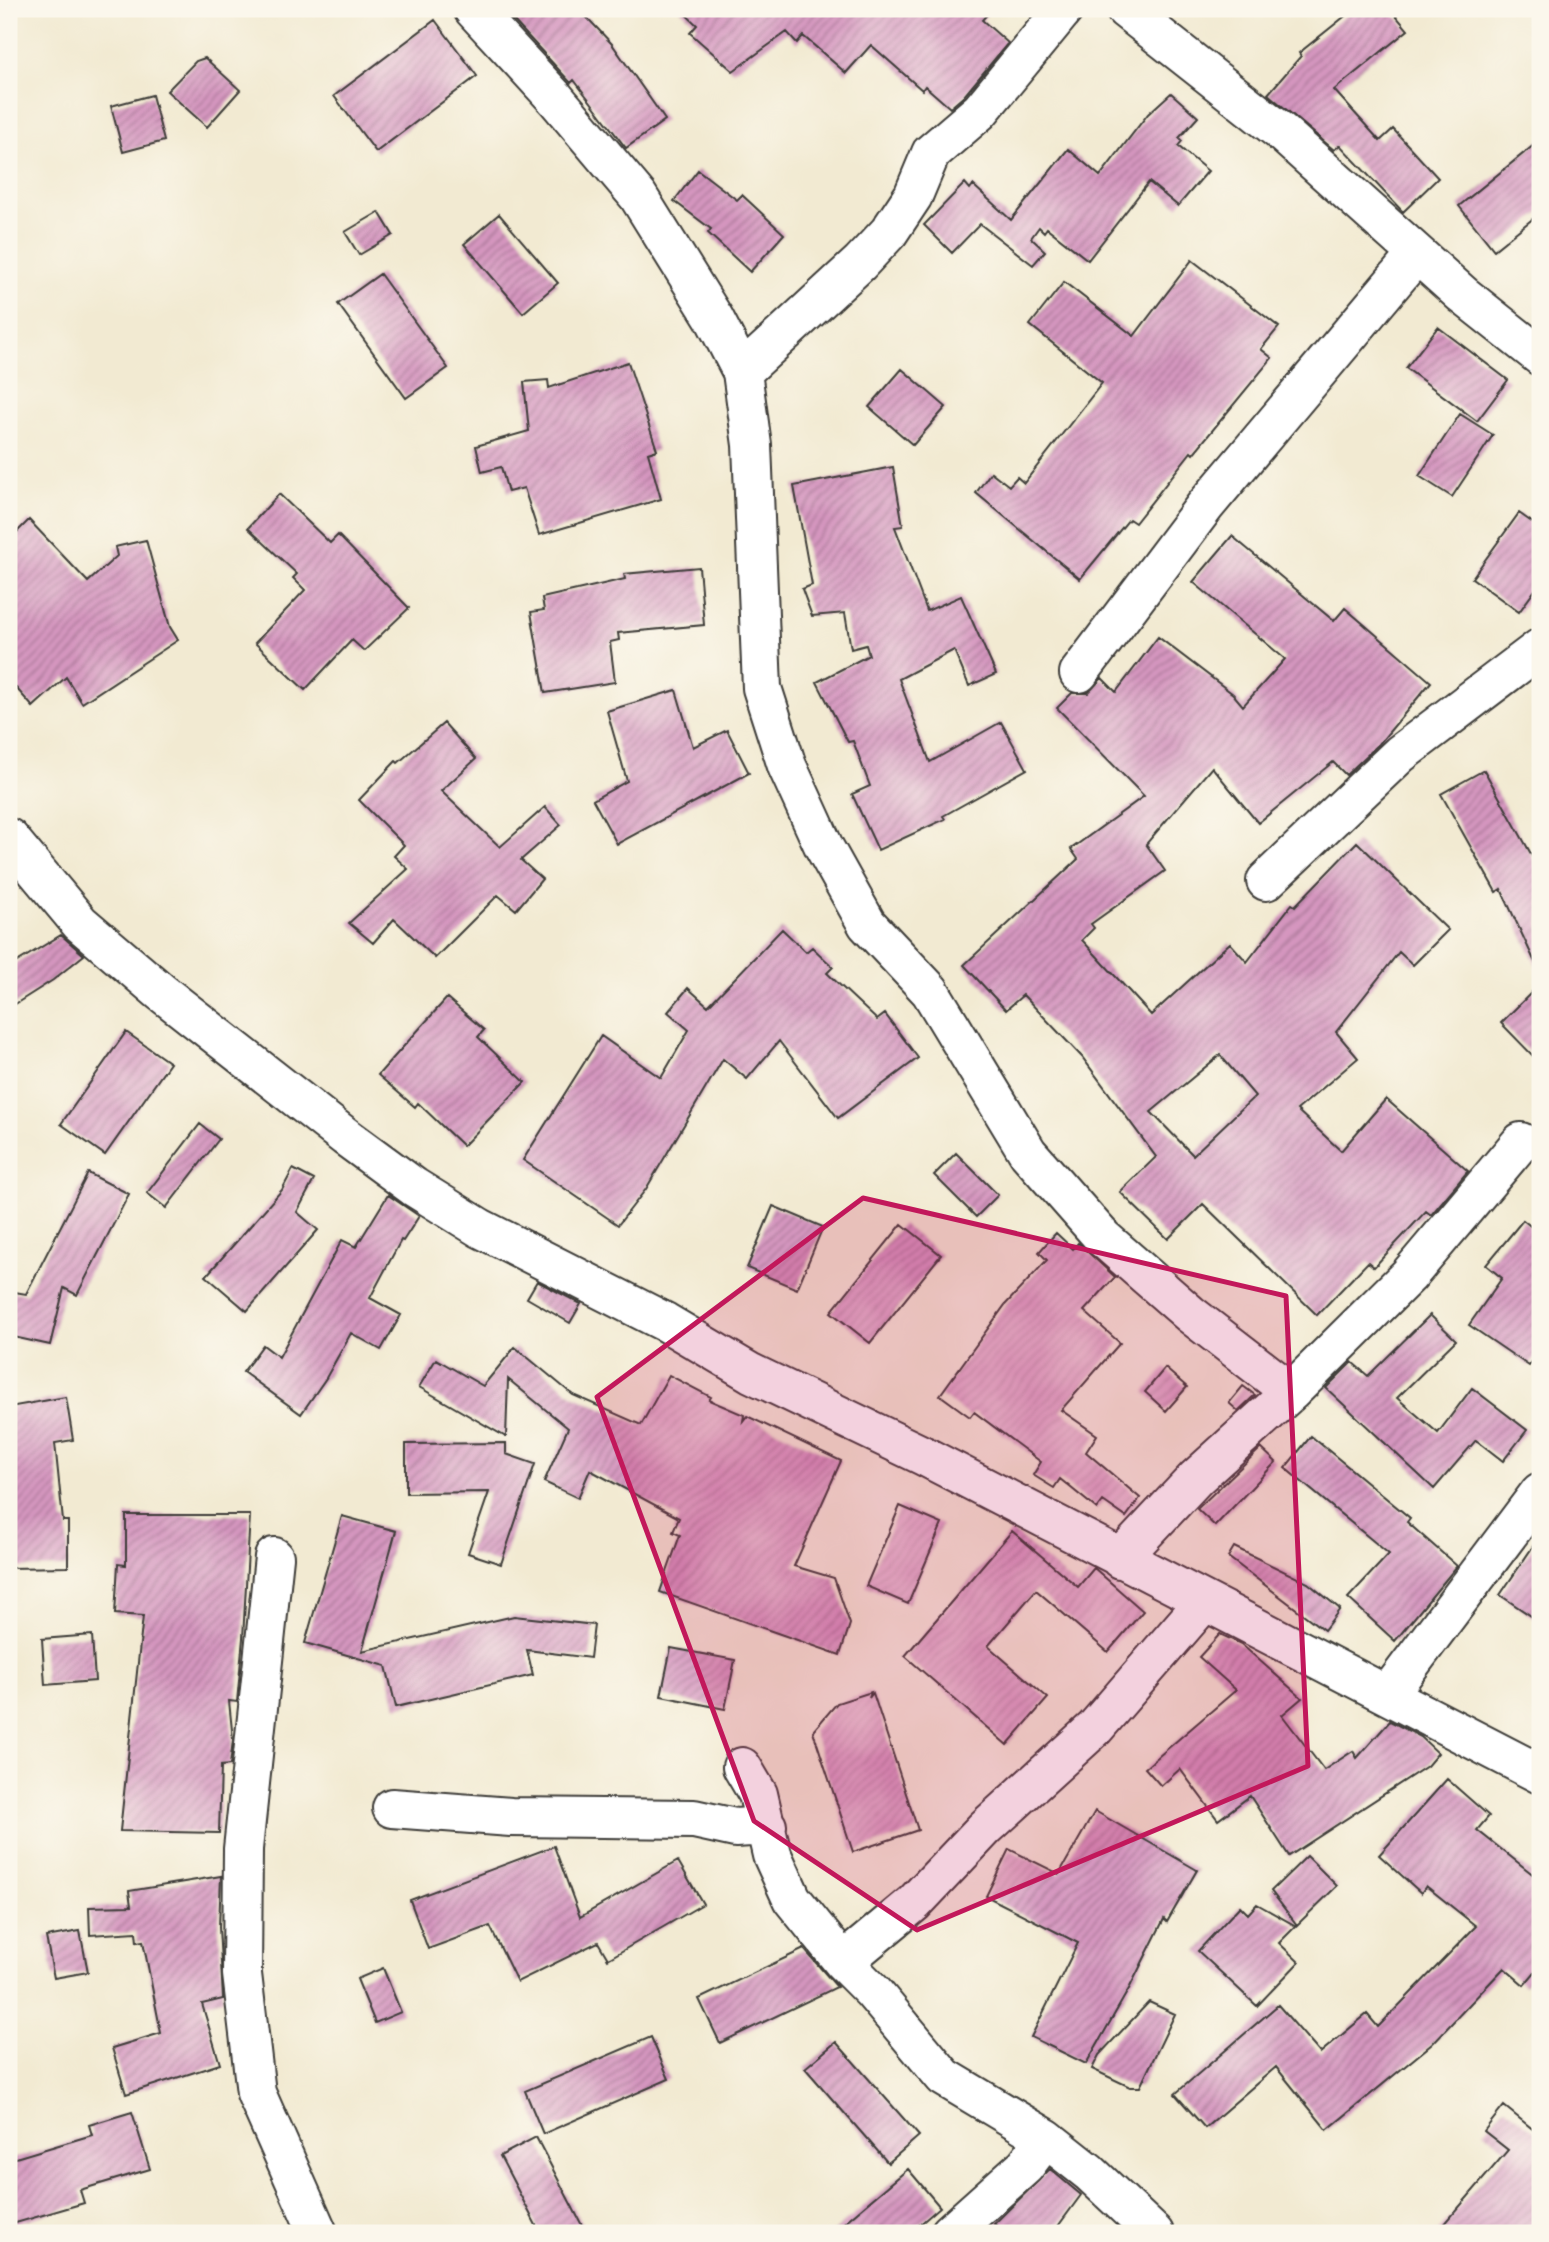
<svg xmlns="http://www.w3.org/2000/svg" width="1549" height="2242" font-family="Pangolin,sans-serif">
<defs>
<pattern id="building-hatch" width="6" height="6" patternUnits="userSpaceOnUse" patternTransform="scale(1.75)"><rect width="6" height="6" fill="#d596bf"/><path d="M-1 1l2-2M0 6l6-6M5 7l2-2" fill="none" stroke="#ac7a9a"/></pattern>
</defs>
<rect width="100%" height="100%" fill="#fbf7ec"/>
<filter id="ink" filterUnits="userSpaceOnUse"><feTurbulence type="fractalNoise" baseFrequency=".0143" numOctaves="2"/><feDisplacementMap in="SourceGraphic" scale="14" xChannelSelector="R" yChannelSelector="G"/><feConvolveMatrix kernelMatrix="1 2 1 2 8 2 1 2 1" color-interpolation-filters="sRGB"/></filter>
<filter id="wash" filterUnits="userSpaceOnUse"><feTurbulence type="fractalNoise" baseFrequency=".00686" numOctaves="4" result="noise"/><feDisplacementMap in="SourceGraphic" scale="28" xChannelSelector="R" yChannelSelector="G"/><feGaussianBlur stdDeviation="1.57" result="paint"/><feColorMatrix in="noise" values="0 0 0 0 0 0 0 0 0 0 0 0 0 0 0 0 0 1.4 0 .05"/><feComposite in="paint" operator="in"/></filter>
<g filter="url(#wash)">
<rect width="100%" height="100%" fill="#f2ead2"/>
<g id="blocks">
<path fill="url(#building-hatch)" fill-rule="evenodd" d="M 503,9 L 579,9 L 612,44 L 665,120 L 626,148 L 574,80 L 571,83 Z
M 680,9 L 992,9 L 982,20 L 1008,43 L 964,96 L 950,108 L 925,86 L 922,90 L 871,45 L 846,73 L 803,36 L 797,43 L 787,32 L 733,71 L 690,33 L 697,25 Z
M 1354,9 L 1390,9 L 1408,30 L 1334,90 L 1380,141 L 1393,129 L 1438,178 L 1403,212 L 1340,145 L 1334,150 L 1268,94 L 1301,56 L 1299,53 Z
M 435,20 L 477,76 L 376,152 L 334,96 Z
M 205,58 L 240,90 L 207,127 L 167,91 L 196,61 Z
M 1171,93 L 1198,117 L 1179,138 L 1182,141 L 1178,146 L 1208,171 L 1178,206 L 1149,182 L 1088,260 L 1047,228 L 1044,232 L 1039,227 L 1031,238 L 1045,251 L 1033,265 L 980,224 L 952,253 L 924,225 L 965,183 L 970,189 L 973,185 L 1011,220 L 1068,149 L 1100,176 L 1148,114 Z
M 152,95 L 164,141 L 123,152 L 111,106 Z
M 1540,140 L 1540,213 L 1494,250 L 1459,206 Z
M 698,170 L 737,200 L 742,195 L 784,234 L 750,272 L 708,233 L 711,229 L 674,201 Z
M 379,212 L 393,235 L 359,255 L 345,232 Z
M 499,214 L 558,283 L 523,313 L 464,244 Z
M 1192,260 L 1279,327 L 1261,349 L 1272,358 L 1193,454 L 1191,452 L 1135,523 L 1129,519 L 1080,579 L 976,493 L 991,472 L 1009,486 L 1017,477 L 1024,483 L 1102,383 L 1030,325 L 1064,282 L 1134,336 Z
M 380,274 L 448,368 L 406,398 L 338,304 Z
M 1438,327 L 1508,380 L 1477,421 L 1406,368 Z
M 628,362 L 657,450 L 648,453 L 661,499 L 539,535 L 524,488 L 508,492 L 501,467 L 482,472 L 476,446 L 529,431 L 524,382 L 548,380 L 549,388 Z
M 902,369 L 946,407 L 913,445 L 869,407 Z
M 1460,414 L 1493,435 L 1452,497 L 1419,476 Z
M 893,467 L 903,526 L 895,527 L 927,611 L 961,596 L 996,674 L 969,686 L 954,650 L 899,679 L 930,762 L 1001,722 L 1027,769 L 943,816 L 945,819 L 878,850 L 852,794 L 870,786 L 853,741 L 848,742 L 817,682 L 869,655 L 866,645 L 851,649 L 845,613 L 812,616 L 802,589 L 812,585 L 794,486 Z
M 279,494 L 330,543 L 338,535 L 409,608 L 364,651 L 352,640 L 305,690 L 255,643 L 305,590 L 293,578 L 297,574 L 248,528 Z
M 1519,513 L 1540,528 L 1540,583 L 1519,612 L 1472,578 Z
M 29,520 L 88,582 L 117,556 L 115,547 L 146,540 L 170,627 L 178,640 L 82,703 L 66,677 L 33,707 L 9,680 L 9,540 Z
M 1232,536 L 1334,621 L 1345,608 L 1431,682 L 1379,744 L 1346,775 L 1333,762 L 1258,823 L 1212,767 L 1146,844 L 1165,871 L 1091,924 L 1094,928 L 1082,940 L 1151,1015 L 1230,943 L 1247,962 L 1292,904 L 1295,906 L 1357,842 L 1448,930 L 1413,965 L 1399,952 L 1336,1032 L 1358,1058 L 1297,1110 L 1341,1151 L 1386,1099 L 1468,1171 L 1431,1215 L 1426,1211 L 1374,1267 L 1368,1262 L 1317,1315 L 1203,1204 L 1168,1239 L 1120,1192 L 1156,1157 L 1082,1057 L 1023,995 L 1006,1010 L 964,965 L 1078,859 L 1071,849 L 1144,796 L 1057,708 L 1072,693 L 1088,693 L 1102,678 L 1116,692 L 1158,637 L 1233,694 L 1243,706 L 1285,659 L 1193,582 ZM 1220,1055 L 1255,1096 L 1193,1155 L 1151,1112 Z
M 699,567 L 704,625 L 618,633 L 619,640 L 610,642 L 615,682 L 545,693 L 531,612 L 544,610 L 542,598 L 625,579 L 624,574 Z
M 676,690 L 693,747 L 727,730 L 749,773 L 617,844 L 593,800 L 627,781 L 607,711 Z
M 444,723 L 476,759 L 441,791 L 500,847 L 545,807 L 561,825 L 521,860 L 542,879 L 516,910 L 498,895 L 435,958 L 394,919 L 373,943 L 349,923 L 408,869 L 394,856 L 404,845 L 359,800 L 396,761 L 398,763 Z
M 1484,770 L 1540,870 L 1540,973 L 1501,889 L 1496,892 L 1441,794 Z
M 782,929 L 806,952 L 812,947 L 833,967 L 827,973 L 877,1020 L 885,1014 L 918,1058 L 838,1118 L 779,1041 L 747,1079 L 723,1059 L 646,1189 L 618,1225 L 523,1160 L 601,1036 L 661,1078 L 689,1030 L 668,1012 L 688,988 L 708,1006 Z
M 61,935 L 84,955 L 53,980 L 9,1008 L 9,967 Z
M 1540,984 L 1540,1063 L 1501,1023 Z
M 447,998 L 484,1030 L 478,1037 L 525,1082 L 463,1146 L 418,1103 L 415,1107 L 378,1075 Z
M 126,1032 L 170,1063 L 105,1155 L 61,1124 Z
M 200,1124 L 219,1139 L 166,1208 L 147,1193 Z
M 956,1153 L 998,1195 L 976,1217 L 934,1175 Z
M 293,1169 L 314,1180 L 297,1212 L 318,1230 L 247,1311 L 206,1276 L 282,1190 Z
M 88,1173 L 129,1194 L 77,1295 L 64,1288 L 50,1345 L 9,1336 L 9,1291 L 26,1294 Z
M 388,1195 L 419,1216 L 403,1241 L 401,1240 L 370,1298 L 401,1315 L 381,1350 L 351,1333 L 326,1378 L 301,1414 L 243,1372 L 263,1345 L 279,1357 L 342,1240 L 356,1247 Z
M 773,1206 L 823,1227 L 797,1289 L 747,1268 Z
M 1523,1220 L 1540,1234 L 1540,1351 L 1529,1366 L 1469,1325 L 1502,1278 L 1486,1265 Z
M 902,1224 L 941,1255 L 870,1343 L 831,1312 Z
M 1056,1233 L 1073,1249 L 1078,1243 L 1115,1277 L 1084,1311 L 1120,1343 L 1061,1410 L 1097,1435 L 1086,1452 L 1140,1498 L 1126,1517 L 1103,1501 L 1097,1509 L 1060,1479 L 1054,1488 L 1033,1475 L 1041,1462 L 974,1412 L 970,1417 L 940,1395 L 1005,1305 L 1047,1260 L 1039,1252 Z
M 537,1281 L 581,1304 L 570,1323 L 527,1298 Z
M 1430,1315 L 1456,1340 L 1397,1398 L 1438,1433 L 1472,1388 L 1527,1430 L 1503,1461 L 1476,1440 L 1434,1489 L 1326,1388 L 1352,1362 L 1368,1376 Z
M 515,1347 L 573,1395 L 641,1425 L 669,1375 L 711,1397 L 709,1400 L 744,1415 L 743,1421 L 747,1416 L 841,1461 L 794,1566 L 834,1578 L 850,1624 L 840,1655 L 660,1592 L 680,1535 L 673,1532 L 679,1518 L 590,1470 L 578,1498 L 544,1482 L 568,1428 L 508,1379 L 506,1437 L 419,1387 L 436,1359 L 483,1386 Z
M 1165,1368 L 1187,1387 L 1166,1411 L 1145,1392 Z
M 1243,1386 L 1255,1395 L 1238,1411 L 1229,1403 Z
M 66,1397 L 73,1440 L 55,1443 L 63,1521 L 68,1521 L 68,1567 L 9,1568 L 9,1407 Z
M 1311,1436 L 1410,1518 L 1407,1522 L 1457,1566 L 1395,1641 L 1348,1598 L 1389,1554 L 1285,1468 Z
M 506,1443 L 506,1454 L 535,1464 L 501,1564 L 468,1553 L 489,1492 L 406,1493 L 406,1444 Z
M 1261,1448 L 1276,1462 L 1215,1526 L 1197,1509 Z
M 900,1506 L 942,1524 L 908,1604 L 866,1586 Z
M 126,1515 L 250,1515 L 243,1638 L 237,1702 L 229,1701 L 233,1740 L 230,1765 L 221,1766 L 219,1833 L 120,1831 L 143,1616 L 115,1614 L 118,1564 L 126,1565 Z
M 342,1516 L 396,1531 L 362,1651 L 514,1616 L 594,1625 L 590,1658 L 527,1650 L 533,1675 L 396,1707 L 386,1666 L 305,1643 Z
M 1012,1531 L 1078,1587 L 1094,1568 L 1143,1611 L 1108,1652 L 1036,1590 L 988,1646 L 1048,1698 L 1007,1745 L 905,1656 Z
M 1540,1536 L 1540,1622 L 1500,1595 Z
M 1234,1547 L 1308,1583 L 1340,1609 L 1324,1630 L 1228,1557 Z
M 1220,1634 L 1241,1644 L 1302,1698 L 1282,1715 L 1324,1770 L 1353,1751 L 1357,1758 L 1390,1721 L 1421,1737 L 1438,1753 L 1427,1766 L 1289,1856 L 1250,1796 L 1218,1820 L 1180,1769 L 1161,1786 L 1145,1768 L 1236,1690 L 1199,1657 Z
M 92,1635 L 95,1681 L 45,1685 L 42,1639 Z
M 671,1648 L 735,1660 L 725,1709 L 661,1696 Z
M 871,1692 L 869,1698 L 873,1693 L 918,1830 L 853,1852 L 813,1731 L 837,1703 Z
M 1447,1779 L 1489,1816 L 1477,1830 L 1540,1880 L 1540,1966 L 1524,1985 L 1504,1968 L 1432,2044 L 1327,2130 L 1276,2067 L 1205,2128 L 1175,2094 L 1278,2005 L 1320,2053 L 1367,2014 L 1378,2027 L 1476,1926 L 1426,1886 L 1421,1893 L 1379,1855 Z
M 1095,1811 L 1197,1870 L 1167,1922 L 1164,1919 L 1130,1987 L 1086,2064 L 1031,2037 L 1078,1943 L 986,1896 L 1009,1849 L 1059,1874 Z
M 554,1846 L 580,1917 L 678,1861 L 703,1904 L 608,1959 L 598,1942 L 517,1982 L 490,1926 L 428,1949 L 410,1900 Z
M 1307,1856 L 1337,1886 L 1297,1925 L 1271,1891 Z
M 221,1876 L 219,1927 L 223,1999 L 202,2004 L 220,2064 L 126,2094 L 112,2048 L 161,2033 L 143,1941 L 137,1942 L 136,1932 L 90,1935 L 89,1907 L 131,1906 L 129,1891 Z
M 1257,1904 L 1296,1926 L 1279,1943 L 1299,1962 L 1257,2006 L 1198,1951 L 1240,1906 L 1248,1914 Z
M 80,1931 L 88,1972 L 54,1978 L 46,1937 Z
M 804,1949 L 837,1987 L 720,2043 L 699,1999 Z
M 383,1968 L 401,2012 L 375,2023 L 357,1979 Z
M 1149,2002 L 1175,2014 L 1140,2087 L 1130,2087 L 1092,2069 L 1099,2055 Z
M 651,2037 L 669,2079 L 543,2134 L 525,2091 Z
M 836,2042 L 919,2136 L 888,2163 L 805,2068 Z
M 1504,2106 L 1540,2135 L 1540,2233 L 1437,2233 L 1508,2150 L 1484,2131 Z
M 132,2112 L 150,2169 L 80,2190 L 84,2203 L 9,2225 L 9,2160 L 92,2135 L 89,2125 Z
M 536,2137 L 586,2233 L 540,2233 L 500,2156 Z
M 908,2169 L 940,2207 L 910,2233 L 832,2233 Z
M 1050,2169 L 1081,2195 L 1053,2233 L 1007,2233 L 994,2224 Z"/>
</g>
</g>
<g filter="url(#ink)">
<use href="#blocks" fill-opacity="0" stroke="#3c3b37" stroke-width="2"/>
<g fill="none" stroke-linecap="round" stroke-linejoin="round">
<g stroke="#3c3b37" stroke-width="42">
<path id="minor" d="M 473,9 L 556,99 L 638,196 L 714,318 L 742,372 L 752,445 L 762,688 L 787,766 L 824,847 L 867,924 L 930,991 L 1028,1153 L 1103,1238 L 1190,1314 L 1291,1392
M 1125,9 L 1280,131 L 1463,295 L 1540,356
M 742,372 L 860,263 L 889,232 L 913,196 L 931,153 L 980,111 L 1064,9
M 1079,673 L 1205,506 L 1417,254
M 9,838 L 80,923 L 161,992 L 346,1137 L 414,1187 L 480,1228 L 665,1322 L 751,1373 L 924,1456 L 1540,1774
M 1266,881 L 1400,754 L 1540,648
M 274,1557 L 243,1849 L 242,1974 L 256,2093 L 318,2233
M 1120,1559 L 1196,1478 L 1291,1392 L 1409,1275 L 1521,1142
M 1388,1694 L 1540,1492
M 742,1767 L 758,1794 L 772,1855 L 792,1899 L 843,1962 L 873,1992 L 944,2077 L 1046,2138 L 1089,2172 L 1154,2233
M 392,1808 L 511,1817 L 694,1819 L 735,1828 L 767,1826
M 843,1962 L 914,1903 L 985,1828 L 1095,1728 L 1204,1602
M 950,2233 L 1025,2166 L 1046,2138"/>
</g>
<use href="#minor" stroke="#fff" stroke-width="38"/>
</g>
</g>
<path fill="#c2185b" fill-opacity="0.2" stroke="#c2185b" stroke-width="5" stroke-linejoin="round" d="M 863,1198 L 1286,1296 L 1308,1766 L 917,1930 L 754,1821 L 597,1397 Z"/>
<rect width="1549" height="2242" fill="none" stroke="#fbf7ec" stroke-width="35"/>
</svg>
